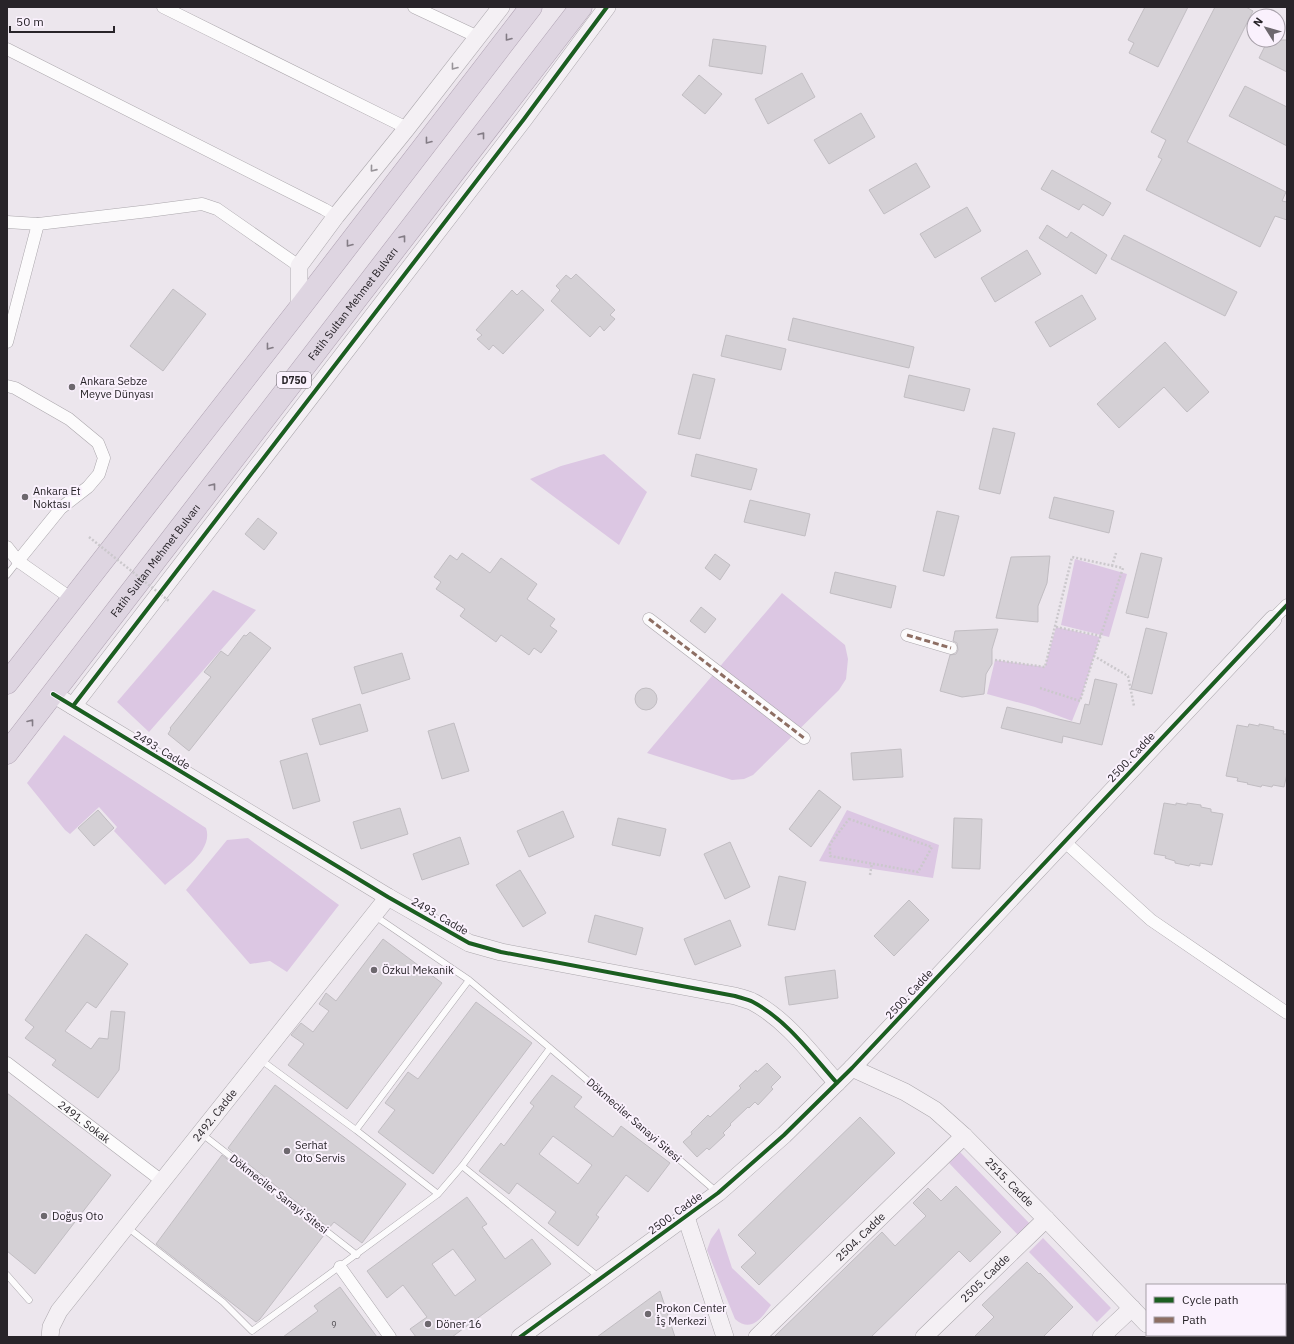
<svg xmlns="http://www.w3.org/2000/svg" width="1294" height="1344" font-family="'IBM Plex Sans',sans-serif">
<rect width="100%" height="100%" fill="#ece6ed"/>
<path fill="#dcc7e3" d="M 604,454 L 647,492 L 619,545 L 530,479 L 561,466 Z
M 1075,559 L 1127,574 L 1109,637 L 1061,625 Z
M 213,590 L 256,610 L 149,732 L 117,702 Z
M 782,593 L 845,645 L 848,659 L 846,679 L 839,690 L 753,775 L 744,779 L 732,780 L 647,753 Z
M 1056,627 L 1100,637 L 1080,701 L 1072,721 L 1035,707 L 987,694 L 995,660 L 1045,667 Z
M 64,735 L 206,828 C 214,851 180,872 165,885 L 114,831 L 117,827 L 99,807 L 70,834 L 65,830 L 27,783 Z
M 847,810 L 939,845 L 933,878 L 819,861 Z
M 248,838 L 339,905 L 287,972 L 270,961 L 250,964 L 186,890 L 227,840 Z
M 960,1152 L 1031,1225 L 1019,1236 L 949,1163 Z
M 719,1228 L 732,1268 L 771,1305 C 761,1319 751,1333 735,1319 L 707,1250 L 711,1239 Z
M 1043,1238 L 1111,1308 L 1097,1322 L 1029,1252 Z"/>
<path fill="#d4d0d5" stroke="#c1bdc2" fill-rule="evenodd" d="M 1145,7 L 1188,7 L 1158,67 L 1129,53 L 1134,43 L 1128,40 Z
M 1215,7 L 1246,7 L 1253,11 L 1187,142 L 1286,192 L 1282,201 L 1287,202 L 1287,220 L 1275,216 L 1260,247 L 1146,190 L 1162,159 L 1158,157 L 1166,140 L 1151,132 Z
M 713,39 L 766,46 L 762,74 L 709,66 Z
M 1268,40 L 1287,40 L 1287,72 L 1259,58 Z
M 802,73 L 815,97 L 768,124 L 755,99 Z
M 699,75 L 722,94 L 705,114 L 682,95 Z
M 1245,86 L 1287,107 L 1287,146 L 1229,116 Z
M 861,113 L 875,137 L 829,164 L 814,140 Z
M 916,163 L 930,187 L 884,214 L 869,190 Z
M 1052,170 L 1111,203 L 1103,216 L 1083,204 L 1079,210 L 1041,189 Z
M 967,207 L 981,231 L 935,258 L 920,234 Z
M 1047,225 L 1067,238 L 1071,232 L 1107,255 L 1096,274 L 1039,238 Z
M 1124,235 L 1237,292 L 1225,316 L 1111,259 Z
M 1027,250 L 1041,274 L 995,302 L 981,278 Z
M 576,274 L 615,310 L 610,315 L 615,319 L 604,331 L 600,326 L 590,337 L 551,301 L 560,290 L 556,286 L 566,275 L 571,279 Z
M 173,289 L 206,314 L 163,371 L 130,346 Z
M 512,290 L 517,295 L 522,290 L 544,310 L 503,354 L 493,345 L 489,350 L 477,339 L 482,335 L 476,330 Z
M 1082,295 L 1096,319 L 1050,347 L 1035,322 Z
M 793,318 L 914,347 L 909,368 L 788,340 Z
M 726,335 L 786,349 L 781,370 L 721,356 Z
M 1165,342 L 1209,392 L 1187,412 L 1164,387 L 1119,428 L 1097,404 Z
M 693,374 L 715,379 L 700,439 L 678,434 Z
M 909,375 L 970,389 L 964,411 L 904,397 Z
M 993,428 L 1015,433 L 1000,494 L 979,489 Z
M 696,454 L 757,469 L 751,490 L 691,476 Z
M 1054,497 L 1114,511 L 1109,533 L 1049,518 Z
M 750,500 L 810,514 L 805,536 L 744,522 Z
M 937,511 L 959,516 L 944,576 L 923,571 Z
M 258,518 L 277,533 L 264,550 L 245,534 Z
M 462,553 L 490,573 L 501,558 L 537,584 L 527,599 L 555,619 L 550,626 L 557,631 L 541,653 L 534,648 L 529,655 L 501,635 L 496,642 L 460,616 L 465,609 L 436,589 L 441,582 L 434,577 L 450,555 L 457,560 Z
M 1141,553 L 1162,558 L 1148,618 L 1126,613 Z
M 715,554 L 730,565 L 720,580 L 705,568 Z
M 1050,556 L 1047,583 L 1038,606 L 1038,622 L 996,618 L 1011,557 Z
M 835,572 L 896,586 L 891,608 L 830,593 Z
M 701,607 L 716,619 L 705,633 L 690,621 Z
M 1146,628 L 1167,633 L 1152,694 L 1131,689 Z
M 998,629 L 992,649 L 992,664 L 986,674 L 984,694 L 962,697 L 940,691 L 950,655 L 956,654 L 958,650 L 957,643 L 953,641 L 955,631 Z
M 250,632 L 271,648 L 189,751 L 168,734 L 171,729 L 170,728 L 211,677 L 204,672 L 221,651 L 228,656 L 244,635 L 246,636 Z
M 402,653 L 410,679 L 362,694 L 354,667 Z
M 1095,679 L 1117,684 L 1102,745 L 1063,736 L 1062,743 L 1001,728 L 1007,707 L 1080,724 L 1085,704 L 1089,705 Z
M635 699a11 11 0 1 1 22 0a11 11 0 1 1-22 0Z
M 360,704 L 368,731 L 320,745 L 312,719 Z
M 454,723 L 469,771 L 442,779 L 428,731 Z
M 1249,724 L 1259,726 L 1259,724 L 1274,727 L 1273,729 L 1284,731 L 1283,734 L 1287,734 L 1287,774 L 1284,787 L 1273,785 L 1272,787 L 1262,785 L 1261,787 L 1247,784 L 1248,783 L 1237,781 L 1238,778 L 1226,776 L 1237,725 L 1248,727 Z
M 901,749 L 903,777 L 853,780 L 851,753 Z
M 307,753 L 320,801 L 293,809 L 280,761 Z
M 819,790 L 841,807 L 811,847 L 789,829 Z
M 1164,803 L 1176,805 L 1176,803 L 1187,805 L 1187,803 L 1201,805 L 1201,807 L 1211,809 L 1211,812 L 1223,814 L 1212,865 L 1200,863 L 1200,866 L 1190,864 L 1189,866 L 1175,863 L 1175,861 L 1165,858 L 1166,856 L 1154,854 Z
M 400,808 L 408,834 L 361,849 L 353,822 Z
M 98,810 L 114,828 L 94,846 L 78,828 Z
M 563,811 L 574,837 L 529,857 L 517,831 Z
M 618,818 L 666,829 L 660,856 L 612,845 Z
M 954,818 L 982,819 L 980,869 L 952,868 Z
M 460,837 L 469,864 L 422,880 L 413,854 Z
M 730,842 L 750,887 L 725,899 L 704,854 Z
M 520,870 L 546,913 L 523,927 L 496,885 Z
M 779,876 L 806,882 L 795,930 L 768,925 Z
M 909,900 L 929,920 L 894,956 L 874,936 Z
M 595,915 L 643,928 L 636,955 L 588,942 Z
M 730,920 L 741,946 L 695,965 L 684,939 Z
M 86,934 L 128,964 L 96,1008 L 87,1002 L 65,1031 L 91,1049 L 99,1038 L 108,1039 L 111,1011 L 125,1012 L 119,1070 L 98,1098 L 52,1065 L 56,1060 L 25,1038 L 34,1027 L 25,1020 Z
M 383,939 L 442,983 L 347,1109 L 288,1065 L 304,1044 L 291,1035 L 301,1023 L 313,1032 L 329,1011 L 319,1004 L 326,993 L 336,1001 Z
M 835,970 L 838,998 L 789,1005 L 785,977 Z
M 476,1002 L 532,1043 L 433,1174 L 378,1132 L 395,1110 L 385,1103 L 408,1072 L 418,1079 Z
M 767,1063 L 781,1077 L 771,1087 L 773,1089 L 758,1105 L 755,1102 L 749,1108 L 748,1107 L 730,1124 L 731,1125 L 723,1133 L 725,1135 L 709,1150 L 707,1148 L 697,1157 L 683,1142 L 692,1134 L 691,1132 L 708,1115 L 710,1117 L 741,1088 L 739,1086 L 756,1070 L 757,1072 Z
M 552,1075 L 582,1097 L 574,1107 L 613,1137 L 621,1126 L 670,1163 L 648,1192 L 626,1175 L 596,1215 L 599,1217 L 578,1246 L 548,1223 L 556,1212 L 517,1183 L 509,1194 L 479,1171 L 501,1143 L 504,1146 L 534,1106 L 530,1103 ZM 553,1136 L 592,1165 L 578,1184 L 539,1154 Z
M 275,1085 L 406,1184 L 362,1243 L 334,1222 L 329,1228 L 228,1148 Z
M 7,1093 L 111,1175 L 35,1274 L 7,1251 Z
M 860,1117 L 895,1153 L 759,1285 L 741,1267 L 756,1253 L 738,1235 Z
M 222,1155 L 324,1235 L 260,1319 L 256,1322 L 156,1244 Z
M 956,1186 L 1001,1232 L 970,1262 L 959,1251 L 871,1337 L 774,1337 L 882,1232 L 895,1246 L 926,1216 L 913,1203 L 928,1188 L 941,1201 Z
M 467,1197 L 487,1224 L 482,1227 L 505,1259 L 532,1239 L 551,1264 L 452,1337 L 416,1337 L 410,1329 L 427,1317 L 403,1285 L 387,1298 L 367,1271 ZM 453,1249 L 476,1280 L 455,1296 L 432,1264 Z
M 1027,1262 L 1039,1274 L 1040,1273 L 1073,1307 L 1043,1337 L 974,1337 L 994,1317 L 982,1305 Z
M 340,1287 L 377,1337 L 283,1337 L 318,1311 L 314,1306 Z
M 660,1291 L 675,1337 L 597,1337 Z"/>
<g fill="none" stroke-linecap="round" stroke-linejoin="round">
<g stroke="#aba7ac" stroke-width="7">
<path id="lane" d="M 7,575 L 18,561
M 375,916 L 469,980 L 550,1048 L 718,1193
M 261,1060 L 356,1130 L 438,1194
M 356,1130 L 469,980
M 202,1134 L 357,1255
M 462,1166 L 600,1278
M 127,1227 L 223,1302 L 252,1331 L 438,1194 L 462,1166 L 550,1048
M 7,1275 L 29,1300"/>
</g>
<g stroke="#aba7ac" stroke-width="13">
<g id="street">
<path d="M 163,7 L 407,128"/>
<path d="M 414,7 L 478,37"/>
<path d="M 7,49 L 324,209 L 336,216"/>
<path d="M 7,222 L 38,224 L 149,211 L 202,204 L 217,209 L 299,266"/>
<path d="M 7,342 L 38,224"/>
<path d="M 7,386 L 15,388 L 69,419 L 98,443 L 104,458 L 99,474 L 88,487 L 61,508 L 18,561"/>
<path d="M 7,547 L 18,561 L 72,599"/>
<path d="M 649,619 L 804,738"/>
<path d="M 1273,619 L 1287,605"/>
<path d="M 907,635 L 951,648"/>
<path d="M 1065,842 L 1151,920 L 1287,1013"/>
<path id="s1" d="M 7,1063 L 162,1181"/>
<path d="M 340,1267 L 390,1337"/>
</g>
</g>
<g stroke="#aba7ac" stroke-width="18">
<g id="secondary">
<path d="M 299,309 L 299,266 L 336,216 L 407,128 L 501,7"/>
<path d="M 53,694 L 388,897 L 469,943 L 501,952 L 735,996 C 741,998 747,999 753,1002 C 787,1020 812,1055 837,1083"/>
<path d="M 73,706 L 524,119 L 607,7"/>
<path id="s2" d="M 852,1068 L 905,1092 L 935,1110 L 964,1136 L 1046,1219 L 1147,1324"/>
<path d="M 686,1217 L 725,1337"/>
<path d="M 1158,1335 L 1159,1337"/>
<path id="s3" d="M 50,1337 L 51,1327 L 59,1311 L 388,897"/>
<path d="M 520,1337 L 718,1193 L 784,1135 L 852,1068 L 1273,619"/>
<path id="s4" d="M 757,1337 L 964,1136"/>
<path id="s5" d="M 924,1337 L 1046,1219"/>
<path d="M 1101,1337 L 1132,1308"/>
</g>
</g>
<g stroke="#aea1b1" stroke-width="23">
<g id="highway">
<path d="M 7,683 L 299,309 L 531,7"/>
<path id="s6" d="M 7,753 L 581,7"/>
</g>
</g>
<path stroke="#cbc8cc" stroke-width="2.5" stroke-dasharray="2 2" stroke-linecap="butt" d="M 1112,566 L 1116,553
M 1056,627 L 1101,636
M 995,660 L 1045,667 L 1072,557 L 1123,568 L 1094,656 L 1128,676 L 1134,706
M 1040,688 L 1080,701 L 1094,656
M 849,819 L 932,847 L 918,872 L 830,856 L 830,844 Z
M 870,875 L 872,863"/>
<use href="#lane" stroke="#fcfbfc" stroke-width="6"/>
<use href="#street" stroke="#fcfbfc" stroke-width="12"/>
<use href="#secondary" stroke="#f4f0f4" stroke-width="17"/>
<use href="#highway" stroke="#ded5e1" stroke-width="22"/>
<path stroke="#cbc8cc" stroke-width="2.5" stroke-dasharray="2 2" stroke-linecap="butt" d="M 89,537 L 169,601"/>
<path stroke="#8d6e63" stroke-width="3" stroke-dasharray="6 3" stroke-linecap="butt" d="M 649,619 L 804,738
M 907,635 L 951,648"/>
<g stroke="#faf1fd" stroke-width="6">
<path id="cycleway" d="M 53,694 L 388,897 L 469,943 L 501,952 L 735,996 C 741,998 747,999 753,1002 C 787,1020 812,1055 837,1083
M 73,706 L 524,119 L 607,7
M 520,1337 L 718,1193 L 784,1135 L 852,1068 L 1287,605"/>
</g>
<use href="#cycleway" stroke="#1b5e20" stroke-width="4"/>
</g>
<defs><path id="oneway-chevron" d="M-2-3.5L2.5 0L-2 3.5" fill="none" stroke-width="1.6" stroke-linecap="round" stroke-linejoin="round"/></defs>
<g stroke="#837c85">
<use href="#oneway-chevron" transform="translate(508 38) rotate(128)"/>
<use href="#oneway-chevron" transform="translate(482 135) rotate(-52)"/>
<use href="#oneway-chevron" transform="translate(428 141) rotate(128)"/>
<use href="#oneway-chevron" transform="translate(403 238) rotate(-52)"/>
<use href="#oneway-chevron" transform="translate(349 244) rotate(128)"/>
<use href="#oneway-chevron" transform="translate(269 347) rotate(128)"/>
<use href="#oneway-chevron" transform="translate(213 486) rotate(-52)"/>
<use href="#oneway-chevron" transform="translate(31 722) rotate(-52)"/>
</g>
<g stroke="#989499">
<use href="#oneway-chevron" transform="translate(454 67) rotate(128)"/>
<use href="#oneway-chevron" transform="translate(373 169) rotate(129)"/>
</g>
<g fill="#6d686e" stroke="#faf1fd" stroke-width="1.5">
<circle cx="72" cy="387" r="4"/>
<circle cx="25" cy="497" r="4"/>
<circle cx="374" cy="970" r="4"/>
<circle cx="287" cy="1151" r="4"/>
<circle cx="44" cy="1216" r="4"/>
<circle cx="648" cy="1314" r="4"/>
<circle cx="428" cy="1324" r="4"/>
</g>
<g text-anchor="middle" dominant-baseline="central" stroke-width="4" stroke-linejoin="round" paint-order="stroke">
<g font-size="9" fill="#555156">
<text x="334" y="1324">9</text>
</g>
<rect fill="#faf1fd" stroke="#676269" stroke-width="1" x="277" y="372" width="34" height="16" rx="3"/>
<g font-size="10" font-weight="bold" fill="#282429">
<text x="294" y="380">D750</text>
</g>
<g font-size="11" fill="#282429" stroke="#faf1fd">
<text stroke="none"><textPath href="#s6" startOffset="567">Fatih Sultan Mehmet Bulvarı</textPath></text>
<text stroke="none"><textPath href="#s6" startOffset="243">Fatih Sultan Mehmet Bulvarı</textPath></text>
<text transform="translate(162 750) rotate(31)">2493. Cadde</text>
<text transform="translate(1131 757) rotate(-47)">2500. Cadde</text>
<text transform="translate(440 916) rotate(30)">2493. Cadde</text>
<text transform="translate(909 994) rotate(-47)">2500. Cadde</text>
<text stroke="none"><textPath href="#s3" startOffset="278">2492. Cadde</textPath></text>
<text transform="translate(634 1120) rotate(41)">Dökmeciler Sanayi Sitesi</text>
<text stroke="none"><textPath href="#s1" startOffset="97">2491. Sokak</textPath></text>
<text stroke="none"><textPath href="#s2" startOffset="197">2515. Cadde</textPath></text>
<text transform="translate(279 1194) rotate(38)">Dökmeciler Sanayi Sitesi</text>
<text transform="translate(675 1213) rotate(-36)">2500. Cadde</text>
<text stroke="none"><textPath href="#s4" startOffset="144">2504. Cadde</textPath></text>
<text stroke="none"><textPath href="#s5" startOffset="85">2505. Cadde</textPath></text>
</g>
<g font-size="11" fill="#282429" stroke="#faf1fd" text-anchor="start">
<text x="80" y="381">Ankara Sebze<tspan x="80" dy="13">Meyve Dünyası</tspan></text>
<text x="33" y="491">Ankara Et<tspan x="33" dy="13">Noktası</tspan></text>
<text x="382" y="970">Özkul Mekanik</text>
<text x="295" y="1145">Serhat<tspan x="295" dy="13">Oto Servis</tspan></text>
<text x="52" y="1216">Doğuş Oto</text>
<text x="656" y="1308">Prokon Center<tspan x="656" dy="13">İş Merkezi</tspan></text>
<text x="436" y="1324">Döner 16</text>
</g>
</g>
<rect width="1294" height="1344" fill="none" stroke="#282429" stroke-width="16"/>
<rect x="1146" y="1284" width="140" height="52" fill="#faf1fd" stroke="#a69fa8"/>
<rect x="1154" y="1297" width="20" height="6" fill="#1b5e20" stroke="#a69fa8"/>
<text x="1182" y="1304" font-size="12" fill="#282429">Cycle path</text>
<rect x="1154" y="1317" width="20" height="6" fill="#8d6e63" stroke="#a69fa8"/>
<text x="1182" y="1324" font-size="12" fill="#282429">Path</text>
<g transform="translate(1266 28) rotate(307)"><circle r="19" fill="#faf1fd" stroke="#a69fa8"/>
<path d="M0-3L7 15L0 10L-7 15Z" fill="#6d686e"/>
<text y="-6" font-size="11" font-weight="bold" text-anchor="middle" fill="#282429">N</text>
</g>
<path d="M10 26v6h104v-6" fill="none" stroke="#282429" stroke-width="2"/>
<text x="16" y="26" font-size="12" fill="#282429" stroke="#faf1fd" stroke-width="3" paint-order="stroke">50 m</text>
</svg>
